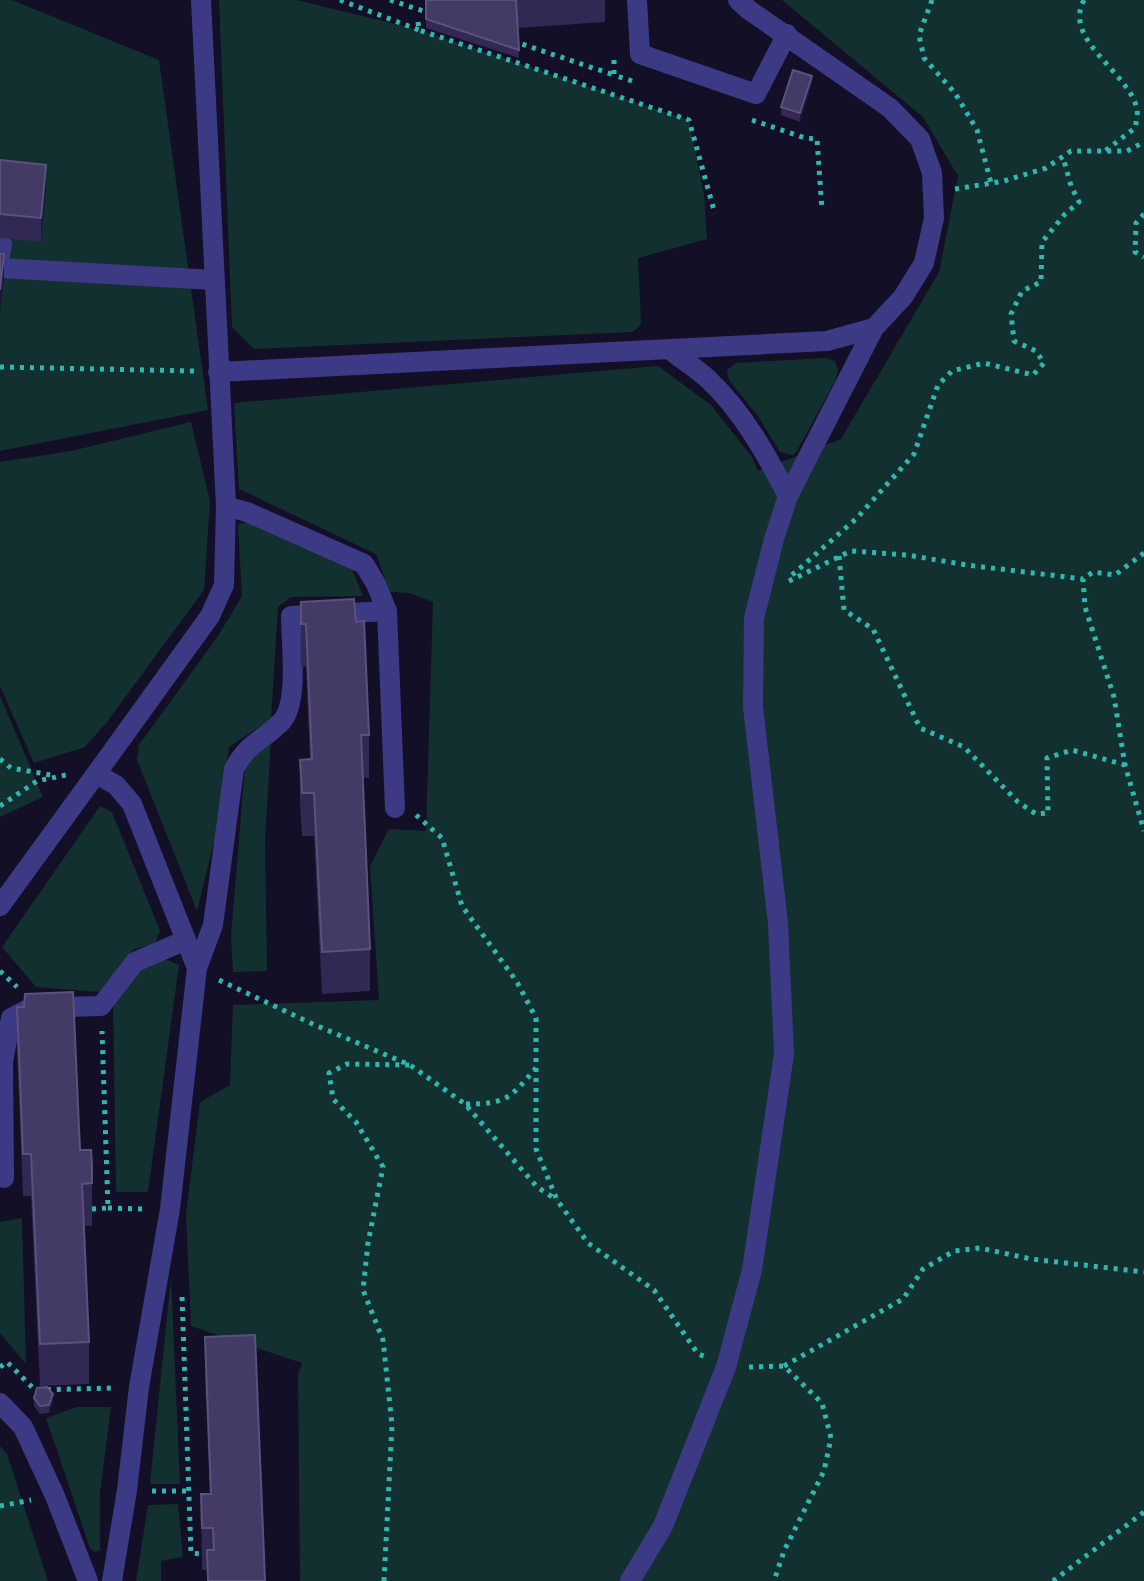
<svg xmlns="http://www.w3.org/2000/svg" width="1144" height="1581" font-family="'Open Sans',sans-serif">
<rect width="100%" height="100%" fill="#130f26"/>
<path fill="#12302f" d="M 0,0 L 12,0 L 159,60 L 208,410 L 0,451 Z
M 219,0 L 297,0 L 419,30 L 689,120 L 704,194 L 707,239 L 638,258 L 641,324 L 633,332 L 254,349 L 232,327 Z
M 782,0 L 1144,0 L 1144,1581 L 300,1581 L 298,1375 L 302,1363 L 191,1326 L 186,1214 L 200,1102 L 230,1085 L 233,1005 L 379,1000 L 370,866 L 389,829 L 426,831 L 433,602 L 410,593 L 390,592 L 376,554 L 239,489 L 234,403 L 658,366 L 711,405 L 752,457 L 758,471 L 841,439 L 939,272 L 958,176 L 923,117 Z
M 825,358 L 835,361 L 838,370 L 835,381 L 797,451 L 793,455 L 780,452 L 758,416 L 729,380 L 727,370 L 736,363 Z
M 191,422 L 210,501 L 204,590 L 107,722 L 85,747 L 34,763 L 0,686 L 0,462 L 71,451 Z
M 249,522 L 351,567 L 363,596 L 291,597 L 278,607 L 271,719 L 229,747 L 218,825 L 197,911 L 137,760 L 139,745 L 218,636 L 242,596 L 238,524 Z
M 0,696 L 43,797 L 0,817 Z
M 271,741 L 265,840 L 267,971 L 233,972 L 231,936 L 245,766 Z
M 100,806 L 112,812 L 160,931 L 155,944 L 134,949 L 99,992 L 36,987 L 2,947 Z
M 165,959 L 179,965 L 148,1192 L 116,1192 L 113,999 L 143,966 Z
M 22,1218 L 26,1364 L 0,1333 L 0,1222 Z
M 171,1277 L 180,1484 L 150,1484 Z
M 77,1407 L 111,1407 L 100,1493 L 100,1550 L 95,1552 L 90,1548 L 46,1418 Z
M 0,1446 L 7,1454 L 48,1581 L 0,1581 Z
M 178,1504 L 183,1557 L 161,1561 L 161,1581 L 136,1581 L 148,1505 Z"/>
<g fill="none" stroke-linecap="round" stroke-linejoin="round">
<path stroke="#2fb8b0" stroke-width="5" stroke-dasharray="4 6" stroke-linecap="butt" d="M 340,0 L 419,30
M 932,0 L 919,35 L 924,58 L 955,93 L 977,130 L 991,183
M 1084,0 C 1062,40 1129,72 1137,109 C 1138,114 1136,123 1135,128 L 1105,151
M 418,22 L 419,30 L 689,120 L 715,214
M 513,41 L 614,75
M 614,60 L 614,75 L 632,81
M 752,120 L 805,138 L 817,139 L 822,210
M 955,189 L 1004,181 L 1046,168 L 1071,151 L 1127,151 L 1144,142
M 1144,214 L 1136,223 L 1135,252 L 1144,257
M 0,367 L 195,371
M 1144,553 L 1115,575 L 1093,572 L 1083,579 L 1085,607 L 1114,697 L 1125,765 L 1144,831
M 839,556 L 844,610 L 873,629 L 920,728 L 964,747 L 1018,802 L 1036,814 L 1048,813 L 1047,758 L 1072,750 L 1125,765
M 792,575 L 857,518 L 914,454 L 938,385 L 952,371 L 984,363 L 1033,375 L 1044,363 L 1036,351 L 1014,341 L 1011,314 L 1022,291 L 1041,282 L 1042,242 L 1065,214 L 1079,202 L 1071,186 L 1063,157
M 789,581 L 851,551 L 907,555 L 967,565 L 1083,579
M 0,759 L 11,768 L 51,775
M 0,806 L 37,781 L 66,775
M 416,815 L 442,838 L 462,906 L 517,982 L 536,1018 L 536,1149 L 557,1200 L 588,1243 L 654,1290 L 698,1354 L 706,1357
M 0,971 L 17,987
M 219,980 L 315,1025 L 410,1065 L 465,1104 L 537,1187 L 557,1200
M 466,1104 C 507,1104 510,1098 536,1068
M 108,1208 L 145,1209
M 92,1209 L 108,1208 L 102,1031
M 182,1297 L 191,1553 L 201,1554
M 784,1366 L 903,1299 L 923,1269 L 954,1251 L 980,1248 L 1031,1259 L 1144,1272
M 0,1367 L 7,1362 L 35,1390 L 114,1388
M 749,1367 L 784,1366 L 822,1403 L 831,1438 L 824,1471 L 784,1551 L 774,1581
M 152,1491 L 188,1491
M 0,1506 L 31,1500
M 384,1581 L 392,1425 L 383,1340 L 363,1290 L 368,1243 L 383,1167 L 356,1122 L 333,1099 L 329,1073 L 347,1064 L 410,1065
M 1053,1581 L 1144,1512"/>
<path stroke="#3d3a85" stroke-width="20" d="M 637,0 L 640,54 L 756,94 L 787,34
M 0,255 L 2,244
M 0,268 L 214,280
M 669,349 C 681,359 696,368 708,379 C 743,412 766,454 788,496
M 218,372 L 827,341 L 874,328 L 903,297 L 924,263 L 934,218 L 932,173 L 920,139 L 890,108 L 749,10 L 738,0
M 226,506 L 247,512 L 364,564 L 376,584 L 387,611
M 0,906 L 96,774
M 197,968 L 213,925 L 234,769 C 249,741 263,741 282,721 C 299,702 291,642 291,616 L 387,611 L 395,808
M 4,1178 L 3,1062 L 11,1018 L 30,1008 L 101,1006 L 135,962 L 186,940
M 0,1403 L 23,1427 L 55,1496 L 88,1581
M 112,1581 L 127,1490 L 139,1387 L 170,1209 L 197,968 L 132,804 L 116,785 L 96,774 L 210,616 L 224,585 L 226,506 L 201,0
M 630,1581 L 663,1526 L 726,1367 L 752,1270 L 784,1054 L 778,923 L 753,707 L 754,618 L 774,539 L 788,496 L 874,328"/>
<path stroke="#2fb8b0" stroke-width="5" stroke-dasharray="4 6" stroke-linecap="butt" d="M 390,0 L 426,12"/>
</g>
<path fill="#312854" d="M 425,0 L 605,0 L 605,22 L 518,28 L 519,58 L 426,28 Z
M 812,84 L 800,122 L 781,115 L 781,107 Z
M 0,160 L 46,189 L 41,242 L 0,238 Z
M 301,602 L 356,622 L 369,735 L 369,778 L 363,778 L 370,949 L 370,991 L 322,994 L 314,836 L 302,836 L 300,803 L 300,760 L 310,759 L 306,667 L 301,667 Z
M 17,1007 L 80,1150 L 92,1183 L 92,1226 L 84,1226 L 89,1342 L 89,1384 L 40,1386 L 31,1196 L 23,1196 L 17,1049 Z
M 205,1337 L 265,1581 L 207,1581 L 207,1570 L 202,1570 L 201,1494 L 210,1494 L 205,1380 Z
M 34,1398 L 53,1402 L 49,1413 L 40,1414 L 34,1406 Z"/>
<path fill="#1d163a" d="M 812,76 L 812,84 L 800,122 L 800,113 Z
M 46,165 L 46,189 L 41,242 L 41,218 Z
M 4,254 L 4,278 L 0,314 L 0,290 Z
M 53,1394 L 53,1402 L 49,1413 L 49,1405 Z"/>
<path fill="#433a66" stroke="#5a527e" stroke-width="2" d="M 426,0 L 516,0 L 519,50 L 426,19 Z
M 793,70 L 812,76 L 800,113 L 781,107 Z
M 0,160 L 46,165 L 41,218 L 0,214 Z
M 0,254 L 4,254 L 0,290 Z
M 354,599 L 356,622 L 364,621 L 369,735 L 361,735 L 370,949 L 322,952 L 314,793 L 302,793 L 300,760 L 312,759 L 306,624 L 301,624 L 301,602 Z
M 73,992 L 80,1150 L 91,1150 L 92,1166 L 92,1183 L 82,1184 L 89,1342 L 40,1344 L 31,1154 L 23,1154 L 17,1007 L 24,1007 L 25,994 Z
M 255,1335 L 265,1581 L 208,1581 L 207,1550 L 214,1550 L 213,1528 L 202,1528 L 201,1494 L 211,1494 L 205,1337 Z
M 47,1387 L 53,1394 L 49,1405 L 40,1406 L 34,1398 L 37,1388 Z"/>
</svg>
